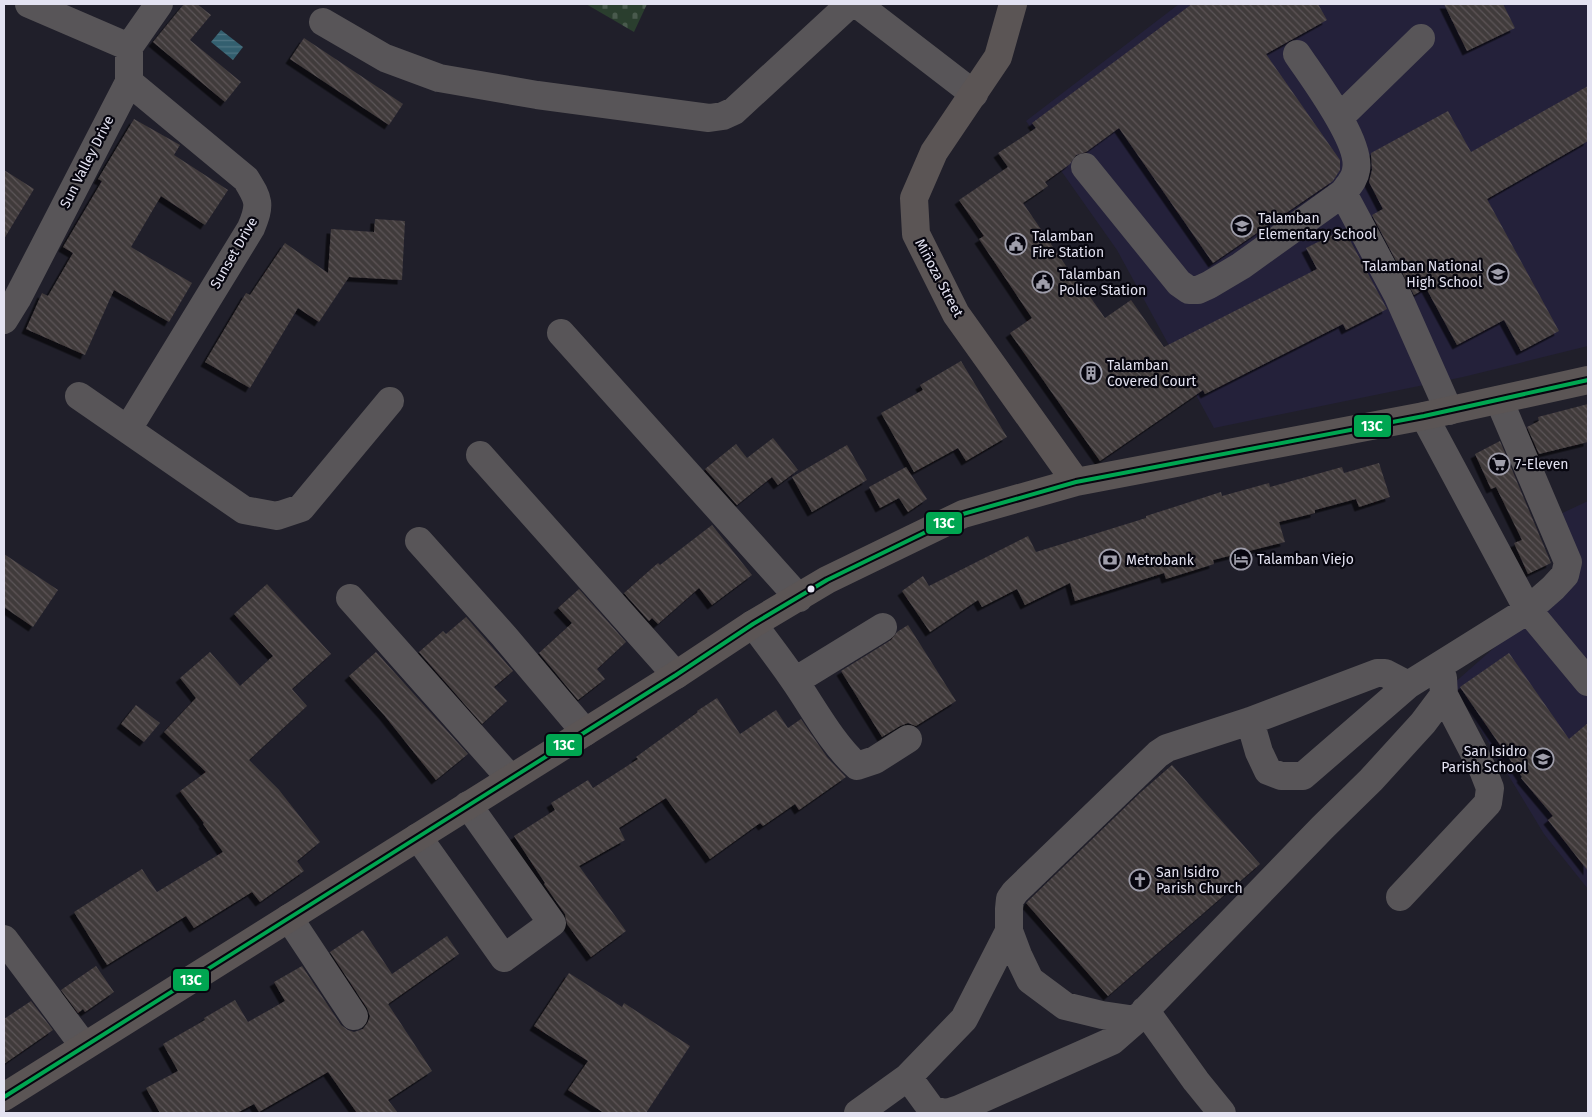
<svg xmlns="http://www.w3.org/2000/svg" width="1592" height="1117" font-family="'Fira Sans',sans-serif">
<defs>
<pattern id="cemetery-stones" width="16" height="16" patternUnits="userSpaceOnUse" patternTransform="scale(1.25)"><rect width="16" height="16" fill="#2a3e2e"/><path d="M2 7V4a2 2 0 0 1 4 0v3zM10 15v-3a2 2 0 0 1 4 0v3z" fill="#495a4d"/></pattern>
<pattern id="water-rules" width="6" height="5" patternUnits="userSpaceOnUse" patternTransform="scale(1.25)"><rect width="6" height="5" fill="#335f6f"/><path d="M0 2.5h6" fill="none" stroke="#507684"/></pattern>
<pattern id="building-back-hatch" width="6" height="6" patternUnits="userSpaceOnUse" patternTransform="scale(1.25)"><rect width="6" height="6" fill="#413a3b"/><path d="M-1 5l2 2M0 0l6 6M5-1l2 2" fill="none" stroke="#5c5658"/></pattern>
<filter id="shadow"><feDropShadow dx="-4.5" dy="4.5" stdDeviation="0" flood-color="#0009"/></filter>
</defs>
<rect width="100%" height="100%" fill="#201f2a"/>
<path fill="#24213a" d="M 1179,4 L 1588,4 L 1588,346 L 1463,377 L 1214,428 L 1117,250 L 1026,121 Z
M 1588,501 L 1588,889 L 1544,834 L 1453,684 L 1579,573 L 1556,516 Z"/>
<path fill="url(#cemetery-stones)" d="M 586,4 L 647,4 L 634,32 Z"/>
<path fill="url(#water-rules)" d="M 221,30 L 243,47 L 233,60 L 211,42 Z"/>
<path fill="url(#building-back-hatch)" filter="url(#shadow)" d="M 184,4 L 197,4 L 211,15 L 190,40 L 241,82 L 225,102 L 153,42 Z
M 1192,4 L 1318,4 L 1327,20 L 1266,54 L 1340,160 L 1340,170 L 1333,181 L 1213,263 L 1119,128 L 1086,152 L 1076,155 L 1070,164 L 1045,182 L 1048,186 L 1023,203 L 1079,285 L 1081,284 L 1105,318 L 1131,300 L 1164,347 L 1317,269 L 1306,248 L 1344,229 L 1387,309 L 1346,330 L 1343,324 L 1205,394 L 1203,390 L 1100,461 L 1010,333 L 1032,318 L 979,239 L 984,236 L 959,200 L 1008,167 L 998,153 L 1036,128 L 1032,123 Z
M 1444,4 L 1503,4 L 1515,28 L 1467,51 Z
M 304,38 L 403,104 L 389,125 L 290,59 Z
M 1588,86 L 1588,141 L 1487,199 L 1559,331 L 1521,351 L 1504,320 L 1457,345 L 1426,288 L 1414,295 L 1372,215 L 1383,209 L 1369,182 L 1372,170 L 1371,153 L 1448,111 L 1471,152 Z
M 134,119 L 180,145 L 174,155 L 228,190 L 205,225 L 161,196 L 131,247 L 192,283 L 169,322 L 114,290 L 85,355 L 26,329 L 42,293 L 48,296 L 73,253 L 63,247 L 102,181 L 98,179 Z
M 4,170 L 34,189 L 4,239 Z
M 375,219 L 405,221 L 402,280 L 349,277 L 319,322 L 298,308 L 250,388 L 205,362 L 246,293 L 250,295 L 285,243 L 328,273 L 331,229 L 374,232 Z
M 961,361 L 1007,437 L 966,461 L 958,448 L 914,472 L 881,413 L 923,390 L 920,385 Z
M 1588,404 L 1588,442 L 1539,454 L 1527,427 L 1539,421 L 1538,417 Z
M 773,438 L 798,470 L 778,485 L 772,477 L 737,505 L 705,469 L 736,444 L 747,458 Z
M 1500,441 L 1551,563 L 1528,574 L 1514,543 L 1522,540 L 1496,487 L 1491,489 L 1475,454 Z
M 847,445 L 867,480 L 812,512 L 792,477 Z
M 1379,463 L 1390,497 L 1359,507 L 1356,499 L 1315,510 L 1315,513 L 1279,522 L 1285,542 L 1213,560 L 1214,564 L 1166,579 L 1164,573 L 1075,601 L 1070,583 L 1025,605 L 1017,589 L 982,607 L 978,600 L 930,632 L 902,591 L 923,576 L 929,586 L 1028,536 L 1036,552 L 1146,518 L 1146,516 L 1221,492 L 1222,496 L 1269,483 L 1270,487 L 1342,467 L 1344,473 Z
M 906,467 L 927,499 L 908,512 L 899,498 L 880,508 L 869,487 Z
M 712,525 L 752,575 L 712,605 L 699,588 L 658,624 L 652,618 L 649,621 L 624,593 L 658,563 L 660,565 Z
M 4,554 L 58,590 L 33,627 L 4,607 Z
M 267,584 L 331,654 L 292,689 L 307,706 L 249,760 L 279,790 L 320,842 L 297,861 L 304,871 L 260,902 L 252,892 L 194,928 L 186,916 L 107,965 L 74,912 L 142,869 L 157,892 L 223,852 L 203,824 L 204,823 L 180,791 L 206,772 L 164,732 L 196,698 L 180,678 L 210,652 L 240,686 L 273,656 L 234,614 Z
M 579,589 L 626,642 L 597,669 L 605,679 L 578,700 L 539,653 L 572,623 L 558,608 Z
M 466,617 L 513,671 L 494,687 L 507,701 L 482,724 L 419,652 L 443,631 L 446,634 Z
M 908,625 L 956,701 L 916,726 L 908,723 L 900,726 L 882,737 L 841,671 L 891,640 L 897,632 Z
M 376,652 L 468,754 L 436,780 L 384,715 L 349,676 Z
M 1509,653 L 1569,739 L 1588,723 L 1588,871 L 1548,820 L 1553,816 L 1521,778 L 1522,777 L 1460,687 Z
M 717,698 L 740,734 L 776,710 L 788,728 L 801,719 L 827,757 L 846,777 L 799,810 L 795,804 L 763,826 L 760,823 L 710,859 L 666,798 L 619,828 L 625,840 L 579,866 L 626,931 L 591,957 L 567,924 L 565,914 L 544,884 L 545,883 L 514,836 L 555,810 L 551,803 L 588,780 L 593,788 L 638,759 L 636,757 L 698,712 L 697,711 Z
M 136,705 L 160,723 L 144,742 L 121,724 Z
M 1172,765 L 1260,864 L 1108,996 L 1026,903 L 1141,792 Z
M 363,930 L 392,974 L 447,936 L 459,954 L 388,1004 L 432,1071 L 388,1100 L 398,1113 L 357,1113 L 328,1072 L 259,1112 L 254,1104 L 237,1113 L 160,1113 L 146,1088 L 178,1071 L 163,1044 L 205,1020 L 204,1018 L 235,1000 L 248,1022 L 285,1001 L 274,982 L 302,966 L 341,1025 L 348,1030 L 354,1032 L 363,1029 L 368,1022 L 370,1016 L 367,1008 L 330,952 Z
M 96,966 L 114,992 L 85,1012 L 83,1009 L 78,1013 L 61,990 Z
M 569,973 L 622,1007 L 624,1003 L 690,1046 L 646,1113 L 604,1113 L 568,1090 L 588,1061 L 534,1026 Z
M 31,1001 L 53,1030 L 4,1064 L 4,1019 Z"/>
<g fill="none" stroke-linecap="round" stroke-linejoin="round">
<path stroke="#585558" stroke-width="28" d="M 29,4 L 129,47
M 857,4 L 974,94
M 323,22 L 385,58 L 439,78 L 537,95 L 709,118 L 723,116 L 734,111 L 850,4
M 1297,54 C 1313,78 1362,142 1356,170 C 1355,179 1348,186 1343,193
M 1339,118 L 1421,38
M 1085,167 L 1179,283 L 1189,290 L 1198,290 L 1209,285 L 1241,266 L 1343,193 L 1398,296 L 1449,411
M 4,320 L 17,299 L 129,82 L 129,47 L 159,4
M 561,333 L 799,598
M 79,396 L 244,510 L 277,516 L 301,508 L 390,401
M 1424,416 L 1528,610 L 1588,682
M 128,429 L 251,228 C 261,204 259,200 246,179 L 129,82
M 480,455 L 676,675
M 419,541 L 504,636 L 585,732
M 350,598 L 510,778
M 753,624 C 767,643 782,662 796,683 C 815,711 832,743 857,766 L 875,760 L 908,739
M 795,681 L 883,627
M 1250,721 L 1259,752 L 1268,771 L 1281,776 L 1303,776 L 1408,685 L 1528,610 L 1553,588 L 1565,575 L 1568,562 L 1499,400
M 418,837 L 504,958 L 552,923 L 468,805
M 1400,897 L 1488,803 L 1490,788 L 1483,770 L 1444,695 L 1443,678
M 289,918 L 354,1016
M 1009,931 L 1018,955 L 1030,980 L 1065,1006 L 1102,1015 L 1136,1020
M 4,939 L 84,1046
M 1145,1010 L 1196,1081 L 1222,1113
M 908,1077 L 932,1110 L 945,1113
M 858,1113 L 908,1077 L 964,1019 L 1009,931 L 1009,909 L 1010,899 L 1015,892 L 1158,754 L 1167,748 L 1250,721 L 1377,673 L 1385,673 L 1408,685
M 947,1113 L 959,1109 L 1112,1041 L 1136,1020 L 1323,827 L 1371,780 L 1423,723 L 1444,695"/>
<path stroke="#5b5555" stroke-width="28" d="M 1013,4 L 998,57 L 934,152 L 914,198 L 916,234 L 956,314 L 1076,482
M 4,1097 L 676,675 L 753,624 L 827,580 L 963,514 L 1076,482 L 1424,416 L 1588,380"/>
<g stroke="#07060f" stroke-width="8">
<path id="bus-1" d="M 4,1097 L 676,675 L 753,624 L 827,580 L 963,514 L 1076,482 L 1424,416 L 1588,380"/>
</g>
<use href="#bus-1" stroke="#00a651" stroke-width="4"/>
</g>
<defs>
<g id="school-ring" transform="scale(1.125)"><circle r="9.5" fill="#07060f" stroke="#9f9eab" stroke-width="1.5"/><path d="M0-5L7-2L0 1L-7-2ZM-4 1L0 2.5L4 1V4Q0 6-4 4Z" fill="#9f9eab"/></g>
<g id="civic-ring" transform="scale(1.125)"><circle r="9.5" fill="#07060f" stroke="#9f9eab" stroke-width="1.5"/><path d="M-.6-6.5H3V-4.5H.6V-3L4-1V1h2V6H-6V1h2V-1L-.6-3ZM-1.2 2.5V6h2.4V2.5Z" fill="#9f9eab"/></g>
<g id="building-ring" transform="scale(1.125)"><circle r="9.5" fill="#07060f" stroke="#9f9eab" stroke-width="1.5"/><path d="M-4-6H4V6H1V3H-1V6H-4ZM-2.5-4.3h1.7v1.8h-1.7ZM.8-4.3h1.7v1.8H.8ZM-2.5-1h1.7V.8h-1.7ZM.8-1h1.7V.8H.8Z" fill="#9f9eab"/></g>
<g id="supermarket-ring" transform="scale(1.125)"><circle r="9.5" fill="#07060f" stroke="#9f9eab" stroke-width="1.5"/><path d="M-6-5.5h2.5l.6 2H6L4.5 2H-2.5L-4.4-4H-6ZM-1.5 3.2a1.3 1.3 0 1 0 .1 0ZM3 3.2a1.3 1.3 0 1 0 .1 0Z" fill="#9f9eab"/></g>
<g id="hotel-ring" transform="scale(1.125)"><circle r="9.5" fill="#07060f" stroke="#9f9eab" stroke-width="1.5"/><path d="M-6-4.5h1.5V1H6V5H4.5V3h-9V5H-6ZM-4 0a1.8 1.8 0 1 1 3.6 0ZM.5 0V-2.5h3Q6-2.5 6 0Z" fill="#9f9eab"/></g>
<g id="bank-ring" transform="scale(1.125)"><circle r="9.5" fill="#07060f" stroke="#9f9eab" stroke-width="1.5"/><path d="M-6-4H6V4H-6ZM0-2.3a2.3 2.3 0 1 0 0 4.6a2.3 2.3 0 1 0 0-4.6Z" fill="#9f9eab"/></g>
<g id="church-ring" transform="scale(1.125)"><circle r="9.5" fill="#07060f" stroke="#9f9eab" stroke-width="1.5"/><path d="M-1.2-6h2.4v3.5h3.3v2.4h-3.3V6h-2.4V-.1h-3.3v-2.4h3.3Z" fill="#9f9eab"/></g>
</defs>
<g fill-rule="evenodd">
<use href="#school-ring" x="1242" y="226"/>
<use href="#civic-ring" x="1016" y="244"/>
<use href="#school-ring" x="1498" y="274"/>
<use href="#civic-ring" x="1043" y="282"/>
<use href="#building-ring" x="1091" y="373"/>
<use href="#supermarket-ring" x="1499" y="464"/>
<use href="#hotel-ring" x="1241" y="559"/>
<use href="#bank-ring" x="1110" y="560"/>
<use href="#school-ring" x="1543" y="759"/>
<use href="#church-ring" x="1140" y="880"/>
</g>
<circle fill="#e3e2f1" stroke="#07060f" stroke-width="2" cx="811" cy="589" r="4.5"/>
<g text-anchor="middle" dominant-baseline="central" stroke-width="4.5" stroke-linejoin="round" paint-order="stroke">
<g font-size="14" fill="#e3e2f1" stroke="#07060f">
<text transform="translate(87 162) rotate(-63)">Sun Valley Drive</text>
<text transform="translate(234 253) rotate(-60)">Sunset Drive</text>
<text transform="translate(939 278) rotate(62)">Miñoza Street</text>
</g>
<g font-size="14" fill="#e3e2f1" stroke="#07060f" text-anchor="start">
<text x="1258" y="218">Talamban<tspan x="1258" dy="16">Elementary School</tspan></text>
<text x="1032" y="236">Talamban<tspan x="1032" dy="16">Fire Station</tspan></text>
<text x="1482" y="266" text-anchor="end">Talamban National<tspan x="1482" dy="16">High School</tspan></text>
<text x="1059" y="274">Talamban<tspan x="1059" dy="16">Police Station</tspan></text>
<text x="1107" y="365">Talamban<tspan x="1107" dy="16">Covered Court</tspan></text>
<text x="1515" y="464">7-Eleven</text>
<text x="1257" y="559">Talamban Viejo</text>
<text x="1126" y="560">Metrobank</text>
<text x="1527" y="751" text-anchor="end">San Isidro<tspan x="1527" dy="16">Parish School</tspan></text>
<text x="1156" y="872">San Isidro<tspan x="1156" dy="16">Parish Church</tspan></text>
</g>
</g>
<g stroke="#07060f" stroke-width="2">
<rect x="1353" y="414" width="39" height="24" rx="5" fill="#00a651"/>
<rect x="925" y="511" width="38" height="24" rx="5" fill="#00a651"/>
<rect x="545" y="733" width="38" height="24" rx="5" fill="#00a651"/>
<rect x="172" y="968" width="38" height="24" rx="5" fill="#00a651"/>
</g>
<g font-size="14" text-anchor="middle" font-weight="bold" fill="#fff">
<text x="1372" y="431">13C</text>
<text x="944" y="528">13C</text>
<text x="564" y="750">13C</text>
<text x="191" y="985">13C</text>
</g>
<rect width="1592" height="1117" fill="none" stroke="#e3e2f1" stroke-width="10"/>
</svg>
